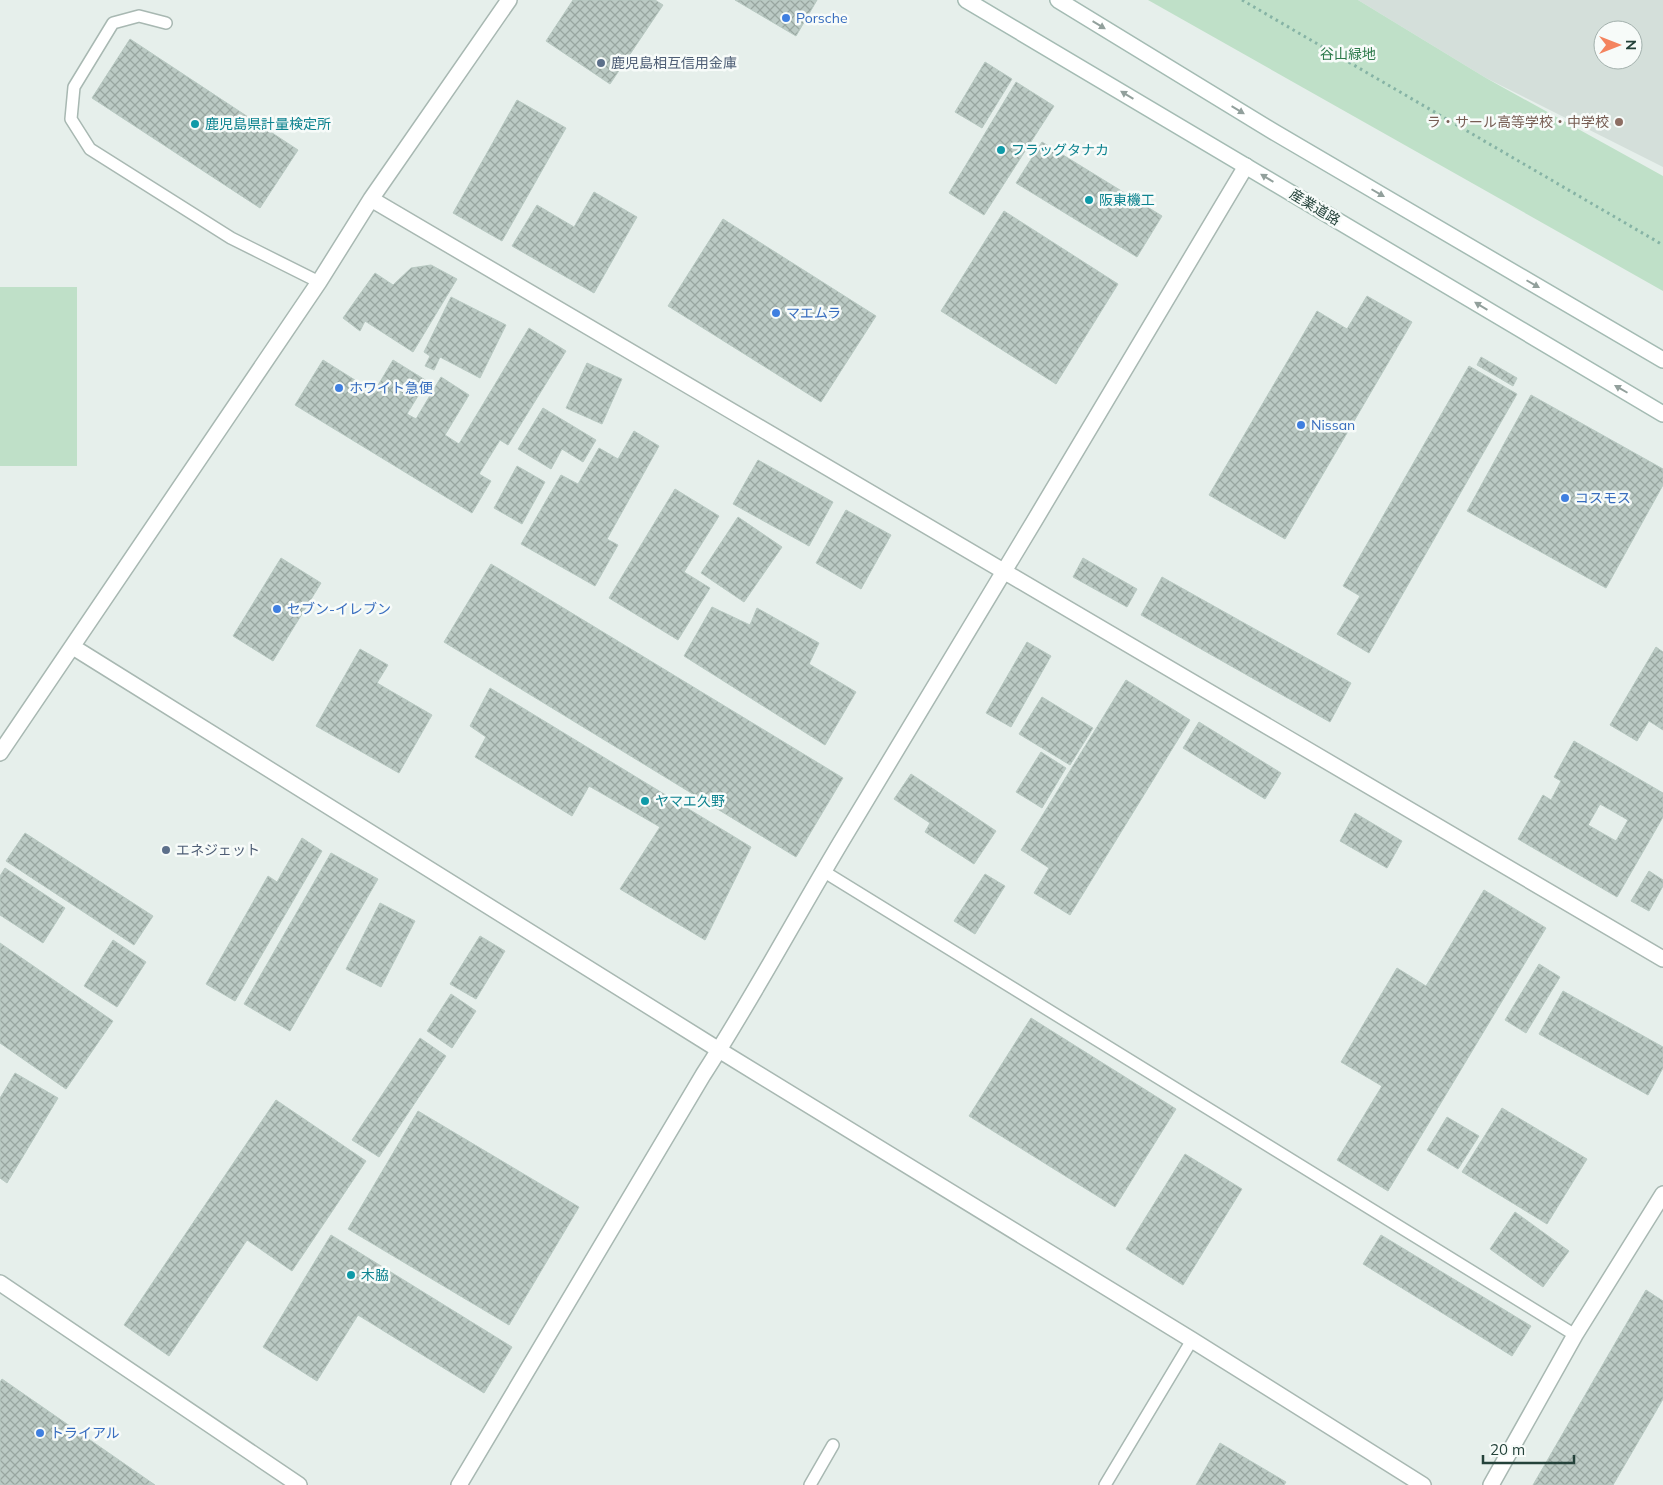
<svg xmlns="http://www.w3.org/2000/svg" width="1663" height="1485" font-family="Mulish,'Noto Sans JP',sans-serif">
<defs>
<pattern id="building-cross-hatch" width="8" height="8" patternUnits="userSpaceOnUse" patternTransform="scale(1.25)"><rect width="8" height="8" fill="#bbcac4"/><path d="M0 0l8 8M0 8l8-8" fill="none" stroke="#98a6a0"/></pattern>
</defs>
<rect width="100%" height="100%" fill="#e6efeb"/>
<path fill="#d4dfda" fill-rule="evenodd" d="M 1358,0 L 1663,0 L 1663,167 L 1486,78 ZM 1603,30 L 1633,30 L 1633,60 L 1603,60 Z"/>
<path fill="#bfe0c8" d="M 1148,0 L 1358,0 L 1486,78 L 1663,176 L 1663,291 Z
M 0,287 L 77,287 L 77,466 L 0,466 Z"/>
<path fill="url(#building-cross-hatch)" stroke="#b8c9c2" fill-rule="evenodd" d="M 573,0 L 655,0 L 663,5 L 610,84 L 546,41 Z
M 735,0 L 817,0 L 796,36 Z
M 130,39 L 298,150 L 260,208 L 92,98 Z
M 985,62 L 1012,79 L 982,128 L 955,112 Z
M 1016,82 L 1054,106 L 984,215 L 949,193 Z
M 517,100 L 566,128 L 502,241 L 453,213 Z
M 1042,142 L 1162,216 L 1137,257 L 1016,183 Z
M 594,192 L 637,217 L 594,293 L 512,246 L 537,205 L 574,227 Z
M 1004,211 L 1118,284 L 1056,384 L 941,311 Z
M 723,219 L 876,316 L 821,402 L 668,306 Z
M 431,265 L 457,279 L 413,352 L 365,321 L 360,331 L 343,318 L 375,273 L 393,285 L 411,268 Z
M 1367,296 L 1412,322 L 1285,539 L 1209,495 L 1317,311 L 1347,329 Z
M 451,297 L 506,325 L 480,378 L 440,357 L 434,370 L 425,366 L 430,356 L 424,352 Z
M 529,328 L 566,351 L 508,445 L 500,440 L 479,474 L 491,481 L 472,513 L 295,405 L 323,360 L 374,392 L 393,360 L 427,381 L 407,414 L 416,419 L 441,377 L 469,395 L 445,435 L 459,444 Z
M 1481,357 L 1517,378 L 1513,386 L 1477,365 Z
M 587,363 L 622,379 L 602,424 L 566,408 Z
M 1469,366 L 1517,394 L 1369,653 L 1337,634 L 1360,596 L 1343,586 Z
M 1531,395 L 1663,469 L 1663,485 L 1606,588 L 1467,511 Z
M 543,408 L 596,440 L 583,462 L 562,449 L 551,469 L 518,449 Z
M 634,431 L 659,446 L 607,539 L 618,545 L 595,586 L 521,544 L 561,475 L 578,484 L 599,448 L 618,459 Z
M 758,460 L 833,502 L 809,546 L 733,504 Z
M 517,466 L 545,482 L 522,524 L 494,508 Z
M 675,489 L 719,516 L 684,572 L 710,588 L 678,640 L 609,598 Z
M 846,510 L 891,535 L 861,589 L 816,563 Z
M 738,517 L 782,547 L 744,602 L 701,573 Z
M 281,558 L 321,583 L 273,661 L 233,636 Z
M 1083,558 L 1137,589 L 1127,607 L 1073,577 Z
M 491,564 L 843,778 L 796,857 L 444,642 Z
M 1162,577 L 1351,683 L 1330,722 L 1141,615 Z
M 712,607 L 750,625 L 757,608 L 819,643 L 809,664 L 856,692 L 825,745 L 684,656 Z
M 1027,642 L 1051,656 L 1011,727 L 986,713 Z
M 1656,647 L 1663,652 L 1663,730 L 1649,721 L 1637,741 L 1610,725 Z
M 360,649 L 388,665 L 377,683 L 432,715 L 399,773 L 316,726 Z
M 1126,680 L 1190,720 L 1070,915 L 1034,893 L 1049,868 L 1021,850 Z
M 490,688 L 751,847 L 705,940 L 620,889 L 660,827 L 589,786 L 572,816 L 475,757 L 486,737 L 470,726 Z
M 1042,697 L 1093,728 L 1070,765 L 1019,734 Z
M 1199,722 L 1281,773 L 1265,799 L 1183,748 Z
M 1574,741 L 1663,793 L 1663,817 L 1617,897 L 1518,839 L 1543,795 L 1551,800 L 1561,781 L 1554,777 ZM 1600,804 L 1628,820 L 1616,841 L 1588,825 Z
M 1041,752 L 1066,768 L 1042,808 L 1016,792 Z
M 911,774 L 996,831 L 974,864 L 925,832 L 930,823 L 894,799 Z
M 1355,813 L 1402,841 L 1387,868 L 1340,841 Z
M 25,833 L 153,916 L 134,945 L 6,861 Z
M 302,838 L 322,851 L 235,1001 L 206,984 L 268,876 L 277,882 Z
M 331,853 L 378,879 L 290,1031 L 244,1004 Z
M 5,868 L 65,908 L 43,943 L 0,915 L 0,876 Z
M 1649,871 L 1663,880 L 1663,886 L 1649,911 L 1631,901 Z
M 985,874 L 1005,886 L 975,934 L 954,921 Z
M 1484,890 L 1546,928 L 1388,1191 L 1337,1160 L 1382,1086 L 1341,1062 L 1397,968 L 1426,986 Z
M 380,903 L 415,921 L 381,987 L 346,969 Z
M 480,936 L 505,951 L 476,999 L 450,984 Z
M 113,940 L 146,962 L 117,1007 L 84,986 Z
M 0,943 L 113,1021 L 66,1089 L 0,1043 Z
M 1539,964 L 1560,977 L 1526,1033 L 1505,1020 Z
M 1563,991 L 1663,1047 L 1663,1068 L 1648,1095 L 1539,1034 Z
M 451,994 L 476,1011 L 452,1048 L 427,1031 Z
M 1031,1018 L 1176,1109 L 1115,1207 L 969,1116 Z
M 420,1038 L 446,1056 L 379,1157 L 352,1140 Z
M 15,1073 L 58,1098 L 7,1183 L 0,1178 L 0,1098 Z
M 276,1100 L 366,1161 L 292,1271 L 247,1240 L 169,1356 L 124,1325 Z
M 1502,1108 L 1587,1159 L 1547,1224 L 1462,1172 Z
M 418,1111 L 579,1207 L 509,1325 L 348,1229 Z
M 1447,1117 L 1479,1136 L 1458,1169 L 1427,1150 Z
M 1185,1154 L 1242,1189 L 1183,1285 L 1126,1249 Z
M 1515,1212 L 1569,1251 L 1543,1287 L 1490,1249 Z
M 331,1235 L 512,1347 L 484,1393 L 358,1315 L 317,1381 L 263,1347 Z
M 1381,1235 L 1531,1326 L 1512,1356 L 1363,1264 Z
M 1646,1290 L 1663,1301 L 1663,1399 L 1613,1485 L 1533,1485 Z
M 2,1379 L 155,1485 L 0,1485 L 0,1382 Z
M 1220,1443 L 1286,1482 L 1284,1485 L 1196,1485 Z"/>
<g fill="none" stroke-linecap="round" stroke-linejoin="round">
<g stroke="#a8b8b2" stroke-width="14">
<path id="service" d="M 166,23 L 139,16 L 113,23 L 74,87 L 71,119 L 90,149 L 231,238 L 319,282
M 823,871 L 1575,1335
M 810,1485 L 833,1445
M 1105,1485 L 1192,1340"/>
</g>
<g stroke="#a8b8b2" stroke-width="18">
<path id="tertiary" d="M 371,199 L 1663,959
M 73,647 L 719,1050 L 1192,1340 L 1423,1485
M 0,753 L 319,282 L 371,199 L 509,0
M 0,1283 L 299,1485
M 459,1485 L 703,1075 C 754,996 798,913 847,832 C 981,611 1114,388 1246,166
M 1491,1485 L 1575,1335 L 1663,1194"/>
</g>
<g stroke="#a4bbb3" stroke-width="18">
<path id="secondary" d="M 966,0 L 1663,414
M 1058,0 L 1274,132 L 1663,360"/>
</g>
<path stroke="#86b3a5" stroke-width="3" stroke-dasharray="2.5 4" stroke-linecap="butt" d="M 1242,0 L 1663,245"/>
<use href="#service" stroke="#fff" stroke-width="11"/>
<use href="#tertiary" stroke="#fff" stroke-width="15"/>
<use href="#secondary" stroke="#fff" stroke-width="15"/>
</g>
<defs><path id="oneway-solid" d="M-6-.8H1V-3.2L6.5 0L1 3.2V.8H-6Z" transform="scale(1.25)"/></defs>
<g fill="#92a09c">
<use href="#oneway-solid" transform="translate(1099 25) rotate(31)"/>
<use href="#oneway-solid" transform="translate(1127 95) rotate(-149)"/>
<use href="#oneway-solid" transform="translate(1238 110) rotate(31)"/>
<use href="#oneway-solid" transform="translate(1267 178) rotate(-149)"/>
<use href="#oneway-solid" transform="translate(1378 193) rotate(30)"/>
<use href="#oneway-solid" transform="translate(1533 284) rotate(30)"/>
<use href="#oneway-solid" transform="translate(1481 306) rotate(-149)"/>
<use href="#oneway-solid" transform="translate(1621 389) rotate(-150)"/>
</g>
<g fill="#3f7fe0" stroke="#f7fbf9" stroke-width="2">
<circle cx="786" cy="18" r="5"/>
<circle cx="776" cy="313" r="5"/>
<circle cx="339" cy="388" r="5"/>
<circle cx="1301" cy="425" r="5"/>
<circle cx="1565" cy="498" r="5"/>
<circle cx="277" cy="609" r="5"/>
<circle cx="40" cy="1433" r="5"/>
</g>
<g fill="#5c6f8a" stroke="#f7fbf9" stroke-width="2">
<circle cx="601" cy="63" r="5"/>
<circle cx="166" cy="850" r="5"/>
</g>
<circle fill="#8d6e63" stroke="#f7fbf9" stroke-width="2" cx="1619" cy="122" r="5"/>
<g fill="#0f9aa8" stroke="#f7fbf9" stroke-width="2">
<circle cx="195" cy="124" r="5"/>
<circle cx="1001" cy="150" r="5"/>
<circle cx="1089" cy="200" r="5"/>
<circle cx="645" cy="801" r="5"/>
<circle cx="351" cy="1275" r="5"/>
</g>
<g text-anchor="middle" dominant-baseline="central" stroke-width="5" stroke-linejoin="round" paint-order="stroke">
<g font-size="14" fill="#366cbe" stroke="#f7fbf9" text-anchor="start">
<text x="796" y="18">Porsche</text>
<text x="786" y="313">マエムラ</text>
<text x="349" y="388">ホワイト急便</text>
<text x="1311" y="425">Nissan</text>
<text x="1575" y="498">コスモス</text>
<text x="287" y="609">セブン-イレブン</text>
<text x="50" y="1433">トライアル</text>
</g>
<g font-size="14" fill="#2d7a4b" stroke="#f7fbf9">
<text x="1348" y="54">谷山緑地</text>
</g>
<g font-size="14" fill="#4e5e75" stroke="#f7fbf9" text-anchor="start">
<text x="611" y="63">鹿児島相互信用金庫</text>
<text x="176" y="850">エネジェット</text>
</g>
<g font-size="14" fill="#785e54" stroke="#f7fbf9" text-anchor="end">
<text x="1609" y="122">ラ・サール高等学校・中学校</text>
</g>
<g font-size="14" fill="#0d838f" stroke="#f7fbf9" text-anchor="start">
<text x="205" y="124">鹿児島県計量検定所</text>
<text x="1011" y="150">フラッグタナカ</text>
<text x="1099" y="200">阪東機工</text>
<text x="655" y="801">ヤマエ久野</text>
<text x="361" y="1275">木脇</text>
</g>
<g font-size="14" fill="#24423a" stroke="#f7fbf9">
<text transform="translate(1315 207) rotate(31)">産業道路</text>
</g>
</g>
<g transform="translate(1618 45) rotate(90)"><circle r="24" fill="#f7fbf9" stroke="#a3b1ad"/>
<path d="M0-4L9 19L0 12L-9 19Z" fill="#f4845f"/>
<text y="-8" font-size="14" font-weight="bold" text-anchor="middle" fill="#24423a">N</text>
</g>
<path d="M1483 1455v8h91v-8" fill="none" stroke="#24423a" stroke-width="2.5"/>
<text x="1490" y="1455" font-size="15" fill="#24423a" stroke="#f7fbf9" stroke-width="4" paint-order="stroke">20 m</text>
</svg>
